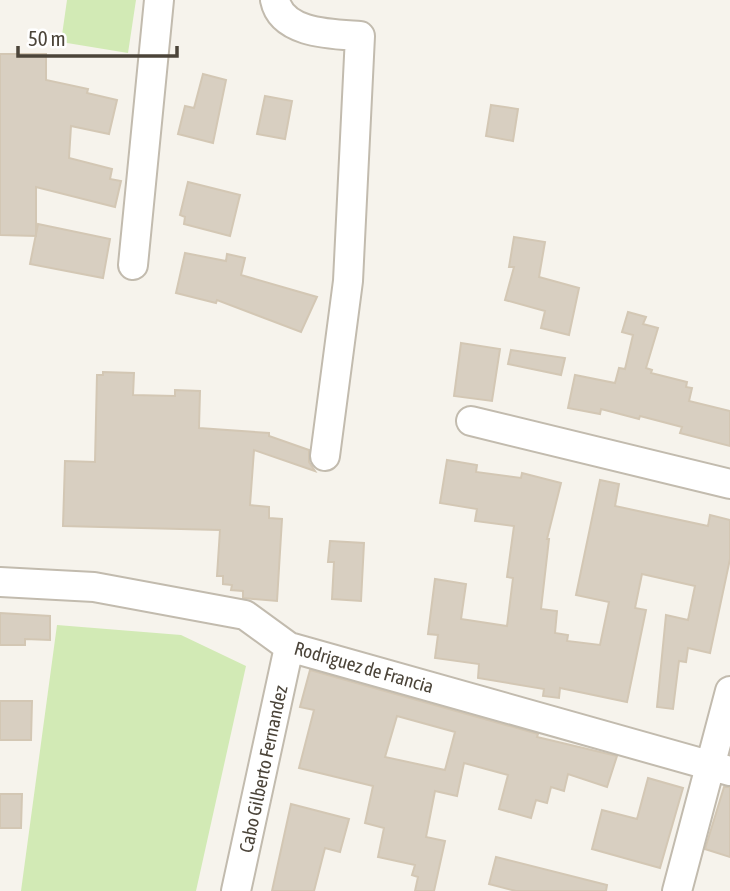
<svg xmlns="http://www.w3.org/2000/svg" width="730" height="891" font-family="'Asap Condensed',sans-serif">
<rect width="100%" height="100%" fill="#f6f3ec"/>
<path fill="#d2eab5" d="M 67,0 L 136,0 L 128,53 L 61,42 Z
M 57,625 L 181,635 L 246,666 L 196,891 L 21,891 Z"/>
<path fill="#d8cfc1" stroke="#d3c7b4" stroke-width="2" fill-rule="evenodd" d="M 0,54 L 46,54 L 46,80 L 88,89 L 87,93 L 117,100 L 109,134 L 71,126 L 69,158 L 112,169 L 110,179 L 121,181 L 115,207 L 36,187 L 36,236 L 0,235 Z
M 203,74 L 226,80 L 213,143 L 178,134 L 185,106 L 194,108 Z
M 265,96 L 292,101 L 285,139 L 257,134 Z
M 491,105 L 518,109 L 513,141 L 486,136 Z
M 188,182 L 240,195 L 230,236 L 184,224 L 185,217 L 180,215 Z
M 38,224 L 110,239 L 103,278 L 30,264 Z
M 514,237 L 545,242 L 539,277 L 579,288 L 569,335 L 541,328 L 545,311 L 505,300 L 514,267 L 509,267 Z
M 185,253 L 226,261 L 227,254 L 245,258 L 241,275 L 317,297 L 301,332 L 217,300 L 216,303 L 176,293 Z
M 628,312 L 646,317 L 643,324 L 658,328 L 646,368 L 652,370 L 651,373 L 687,382 L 686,387 L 692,388 L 689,401 L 730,411 L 730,446 L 680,433 L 682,427 L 640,416 L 639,419 L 601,409 L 600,414 L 568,408 L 575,375 L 615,383 L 619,368 L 625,369 L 633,335 L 622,332 Z
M 461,343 L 500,349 L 492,401 L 454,396 Z
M 511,350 L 565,358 L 561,375 L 508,364 Z
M 103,372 L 134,373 L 133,395 L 175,396 L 175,390 L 200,391 L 199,428 L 269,433 L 269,436 L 309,450 L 309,462 L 315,471 L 254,450 L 250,505 L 269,507 L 269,518 L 282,519 L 277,601 L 243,598 L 243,591 L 231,590 L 232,585 L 223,584 L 223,576 L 217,576 L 220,530 L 63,526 L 65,461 L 95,462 L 97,375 L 103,375 Z
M 447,460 L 477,465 L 476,472 L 521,478 L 522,473 L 561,483 L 547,539 L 549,539 L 541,609 L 557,611 L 555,633 L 568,635 L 567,641 L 600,645 L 609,602 L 576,595 L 600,480 L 619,484 L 615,506 L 708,526 L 710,515 L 730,520 L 730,559 L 710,653 L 688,648 L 686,662 L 679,661 L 673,709 L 657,707 L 666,615 L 688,620 L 695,586 L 642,574 L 635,608 L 646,610 L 627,702 L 560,688 L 559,698 L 543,696 L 544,689 L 478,678 L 479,664 L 435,658 L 438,635 L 428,634 L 435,579 L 466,584 L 461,619 L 507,626 L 513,578 L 507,577 L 514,526 L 475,521 L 477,509 L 440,503 Z
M 330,541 L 364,543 L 361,601 L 332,599 L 334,562 L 328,562 Z
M 0,613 L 50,616 L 50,640 L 25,639 L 25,645 L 0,645 Z
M 310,670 L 538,734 L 537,737 L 617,756 L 607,787 L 568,774 L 564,791 L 551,787 L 547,803 L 536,800 L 531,818 L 499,809 L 508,775 L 464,763 L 457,796 L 435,791 L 426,837 L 445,841 L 434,891 L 415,891 L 418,877 L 412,875 L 415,865 L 378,857 L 384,828 L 365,823 L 373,786 L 299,768 L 314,710 L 300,707 ZM 397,716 L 455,732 L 445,770 L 385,757 Z
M 0,701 L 32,701 L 31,740 L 0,740 Z
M 648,778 L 683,788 L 660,868 L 592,849 L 602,810 L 637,819 Z
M 724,787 L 730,787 L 730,857 L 705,849 Z
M 0,794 L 22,794 L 21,828 L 0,828 Z
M 291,804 L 349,819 L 340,852 L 325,848 L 314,891 L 272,891 Z
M 496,857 L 607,885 L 606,891 L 516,891 L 489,884 Z"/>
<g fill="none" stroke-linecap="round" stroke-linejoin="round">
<g stroke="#c2bbae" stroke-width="32">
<path id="minor" d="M 275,0 C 282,34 332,34 360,36 L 348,281 L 325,456
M 133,265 L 159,0
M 471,421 L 730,484
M 0,582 L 94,587 L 245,615 L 289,647 L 730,771
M 236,891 L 289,647
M 677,891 L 730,691"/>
</g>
<use href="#minor" stroke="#fff" stroke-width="28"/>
</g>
<g text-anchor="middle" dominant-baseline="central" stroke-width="6" stroke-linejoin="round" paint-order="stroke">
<g font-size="19" fill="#4b4439" stroke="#fff">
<text transform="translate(364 667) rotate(16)">Rodriguez de Francia</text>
<text transform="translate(263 769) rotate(-78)">Cabo Gilberto Fernandez</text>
</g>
</g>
<path d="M18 46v10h159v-10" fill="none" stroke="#4b4439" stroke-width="3.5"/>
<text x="28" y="46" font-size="21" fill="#4b4439" stroke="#ffffff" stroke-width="5" paint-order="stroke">50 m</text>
</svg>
